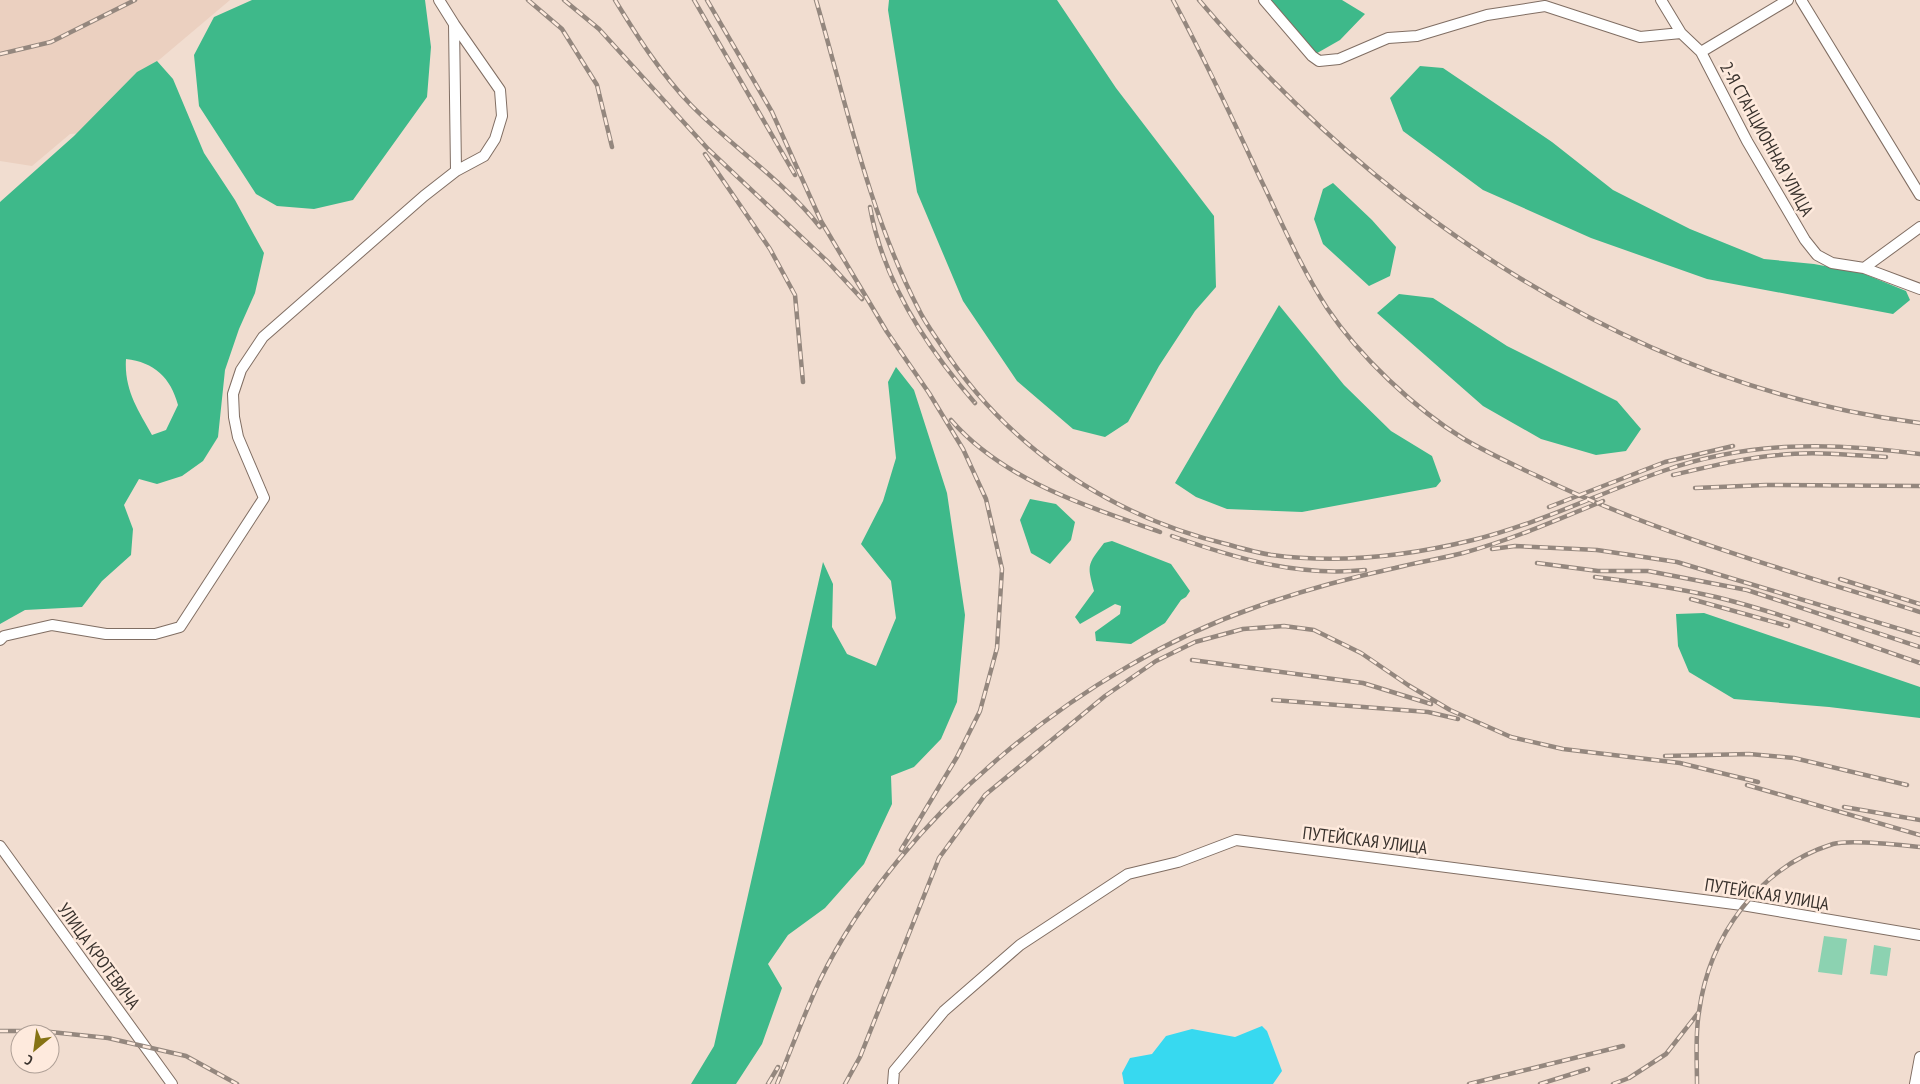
<svg xmlns="http://www.w3.org/2000/svg" width="1920" height="1084" font-family="'PT Sans Narrow',sans-serif">
<rect width="100%" height="100%" fill="#f1ddd0"/>
<path fill="#ebd0c0" d="M 0,0 L 230,0 L 121,92 L 99,132 L 70,134 L 32,166 L 0,161 Z"/>
<path fill="#8cd2b1" d="M 1824,936 L 1847,939 L 1842,975 L 1818,972 Z
M 1874,945 L 1891,948 L 1887,976 L 1870,974 Z"/>
<path fill="#3eb98a" fill-rule="evenodd" d="M 252,0 L 425,0 L 431,47 L 427,97 L 353,200 L 314,209 L 277,206 L 256,194 L 199,106 L 194,55 L 214,17 Z
M 889,0 L 1057,0 L 1116,88 L 1214,216 L 1216,287 L 1195,311 L 1159,366 L 1128,422 L 1105,437 L 1073,429 L 1017,381 L 963,301 L 917,192 L 888,10 Z
M 1264,0 L 1342,0 L 1365,14 L 1340,40 L 1312,56 Z
M 157,61 L 173,79 L 204,153 L 235,200 L 264,253 L 255,293 L 239,329 L 225,370 L 218,437 L 203,461 L 182,476 L 157,484 L 139,479 L 124,505 L 133,529 L 131,555 L 102,581 L 82,607 L 25,610 L 0,624 L 0,202 L 74,136 L 137,72 ZM 126,359 C 154,362 171,378 178,405 L 166,430 L 152,435 C 138,410 124,390 126,359 Z
M 1420,66 L 1443,68 L 1552,142 L 1613,190 L 1690,229 L 1764,259 L 1814,264 L 1862,273 L 1906,291 L 1910,300 L 1893,314 L 1707,279 L 1591,238 L 1483,190 L 1403,131 L 1390,98 Z
M 1333,183 L 1372,220 L 1396,247 L 1390,276 L 1369,286 L 1323,244 L 1314,219 L 1323,189 Z
M 1399,294 L 1433,298 L 1507,346 L 1617,401 L 1641,429 L 1626,451 L 1596,455 L 1541,439 L 1483,406 L 1377,313 Z
M 1279,305 L 1344,385 L 1391,431 L 1432,456 L 1441,481 L 1436,487 L 1302,512 L 1227,509 L 1196,497 L 1175,483 Z
M 896,367 L 914,390 L 947,493 L 965,615 L 957,702 L 941,739 L 914,767 L 891,776 L 892,804 L 864,864 L 825,908 L 788,935 L 768,964 L 782,988 L 762,1044 L 736,1084 L 691,1084 L 714,1046 L 823,562 L 833,584 L 832,627 L 847,654 L 876,666 L 896,618 L 891,581 L 861,544 L 883,501 L 896,458 L 888,382 Z
M 1030,499 L 1056,504 L 1075,522 L 1071,540 L 1050,564 L 1031,553 L 1020,520 Z
M 1112,541 L 1171,564 L 1190,591 L 1186,597 L 1181,600 L 1165,623 L 1131,644 L 1096,641 L 1095,632 L 1120,614 L 1121,606 L 1115,604 L 1080,624 L 1075,617 L 1094,591 C 1087,565 1087,565 1104,543 Z
M 1704,613 L 1920,687 L 1920,718 L 1829,707 L 1734,699 L 1689,672 L 1678,646 L 1676,614 Z"/>
<path fill="#37d9f0" d="M 1262,1026 L 1267,1031 L 1282,1071 L 1273,1084 L 1124,1084 L 1122,1073 L 1130,1058 L 1152,1054 L 1166,1036 L 1192,1029 L 1235,1037 Z"/>
<g fill="none" stroke-linecap="round" stroke-linejoin="round">
<g stroke="#806e63" stroke-width="12">
<path id="minor" d="M 1264,0 L 1312,56 L 1319,61 L 1339,59 L 1388,38 L 1417,36 L 1487,15 L 1545,6 L 1640,37 L 1681,33
M 1661,0 L 1681,33 L 1701,52 L 1747,141 L 1805,240 L 1817,255 L 1832,263 L 1864,268 L 1920,289
M 1801,0 L 1920,195
M 454,24 L 500,90 L 502,116 L 495,139 L 484,156 L 456,171
M 1701,52 L 1788,0
M 1864,268 L 1920,227
M 0,640 L 4,636 L 52,625 L 106,634 L 155,634 L 180,627 L 264,498 L 238,437 L 234,417 L 233,394 L 241,370 L 263,337 L 424,196 L 456,171 L 454,24 L 439,0
M 0,846 L 172,1084
M 893,1084 L 894,1071 L 944,1011 L 1020,945 L 1128,874 L 1178,862 L 1236,840 L 1742,905 L 1920,935
M 1915,1084 L 1920,1057"/>
</g>
<use href="#minor" stroke="#fff" stroke-width="10"/>
<g stroke="#94877e" stroke-width="4.5">
<path id="rail" d="M 528,0 L 562,29 L 597,85 L 612,147
M 564,0 L 599,29 L 708,149 L 828,262 L 862,299
M 615,0 C 637,36 661,74 691,105 C 732,147 783,180 820,227
M 694,0 L 795,175
M 707,0 L 772,112 L 821,221 L 887,332 L 929,393 L 963,449 L 986,499 L 1002,569 L 997,648 L 980,711 L 957,757 L 901,850
M 816,0 C 846,103 869,213 918,308 C 924,321 933,333 941,345 C 1008,448 1111,517 1230,545 C 1244,549 1258,553 1272,555 C 1339,564 1408,556 1473,540 C 1538,524 1600,493 1663,471 C 1749,441 1831,442 1920,454
M 1173,0 C 1205,59 1233,120 1261,180 C 1282,223 1301,268 1327,308 C 1359,356 1415,409 1464,439 C 1486,452 1510,463 1533,474 C 1656,534 1789,571 1920,612
M 1199,0 C 1382,216 1635,387 1920,423
M 0,54 L 51,42 L 135,0
M 705,154 L 770,249 L 795,295 L 803,382
M 870,207 C 883,281 926,347 975,403
M 951,420 C 1004,481 1087,506 1160,532
M 1673,475 C 1708,467 1743,458 1779,455 C 1814,451 1851,455 1886,457
M 1695,488 L 1766,485 L 1920,486
M 1549,507 L 1665,462 L 1733,446
M 1172,536 C 1235,558 1297,577 1365,570
M 1492,549 L 1515,546 L 1597,550 L 1677,562 L 1920,635
M 1537,563 L 1598,571 L 1648,571 L 1747,590 L 1920,647
M 1595,577 C 1636,582 1676,588 1716,597 C 1785,614 1852,640 1920,663
M 1840,579 L 1920,604
M 1691,599 L 1788,626
M 1192,660 L 1363,683 L 1431,704
M 1273,700 L 1428,712 L 1458,719
M 1665,756 L 1749,754 L 1794,758 L 1907,785
M 1747,785 L 1920,835
M 1844,807 L 1920,820
M 0,1031 L 41,1031 L 108,1038 L 186,1056 L 237,1084
M 768,1084 L 778,1067
M 777,1084 C 791,1050 804,1014 820,980 C 901,815 1083,667 1256,607 C 1301,591 1349,578 1395,568 C 1418,562 1440,559 1463,553 C 1511,540 1557,520 1603,501
M 845,1084 L 860,1057 L 939,858 L 985,795 L 1105,696 L 1156,661 L 1195,642 L 1243,629 L 1284,626 L 1314,630 L 1361,653 L 1408,685 L 1450,710 L 1511,737 L 1563,749 L 1680,763 L 1758,782
M 1469,1084 L 1623,1046
M 1540,1084 L 1588,1069
M 1613,1084 L 1629,1078 L 1666,1054 L 1699,1012
M 1697,1084 C 1697,1061 1695,1035 1699,1012 C 1709,936 1759,867 1833,844 C 1851,839 1900,845 1920,847"/>
</g>
<use href="#rail" stroke="#feeadd" stroke-width="2.5" stroke-dasharray="8" stroke-linecap="butt"/>
</g>
<g text-anchor="middle" dominant-baseline="central" stroke-width="5" stroke-linejoin="round" paint-order="stroke">
<g font-size="18" fill="#39322d" stroke="#feeadd">
<text transform="translate(1767 139) rotate(61)">2-Я СТАНЦИОННАЯ УЛИЦА</text>
<text transform="translate(1365 840) rotate(7)">ПУТЕЙСКАЯ УЛИЦА</text>
<text transform="translate(1767 894) rotate(9)">ПУТЕЙСКАЯ УЛИЦА</text>
<text transform="translate(99 956) rotate(54)">УЛИЦА КРОТЕВИЧА</text>
</g>
</g>
<g transform="translate(35 1049) rotate(209)"><circle r="24" fill="#feeadd" stroke="#afa097"/>
<path d="M0-4L9 19L0 12L-9 19Z" fill="#867314"/>
<text y="-8" font-size="14" font-weight="bold" text-anchor="middle" fill="#39322d">С</text>
</g>
</svg>
